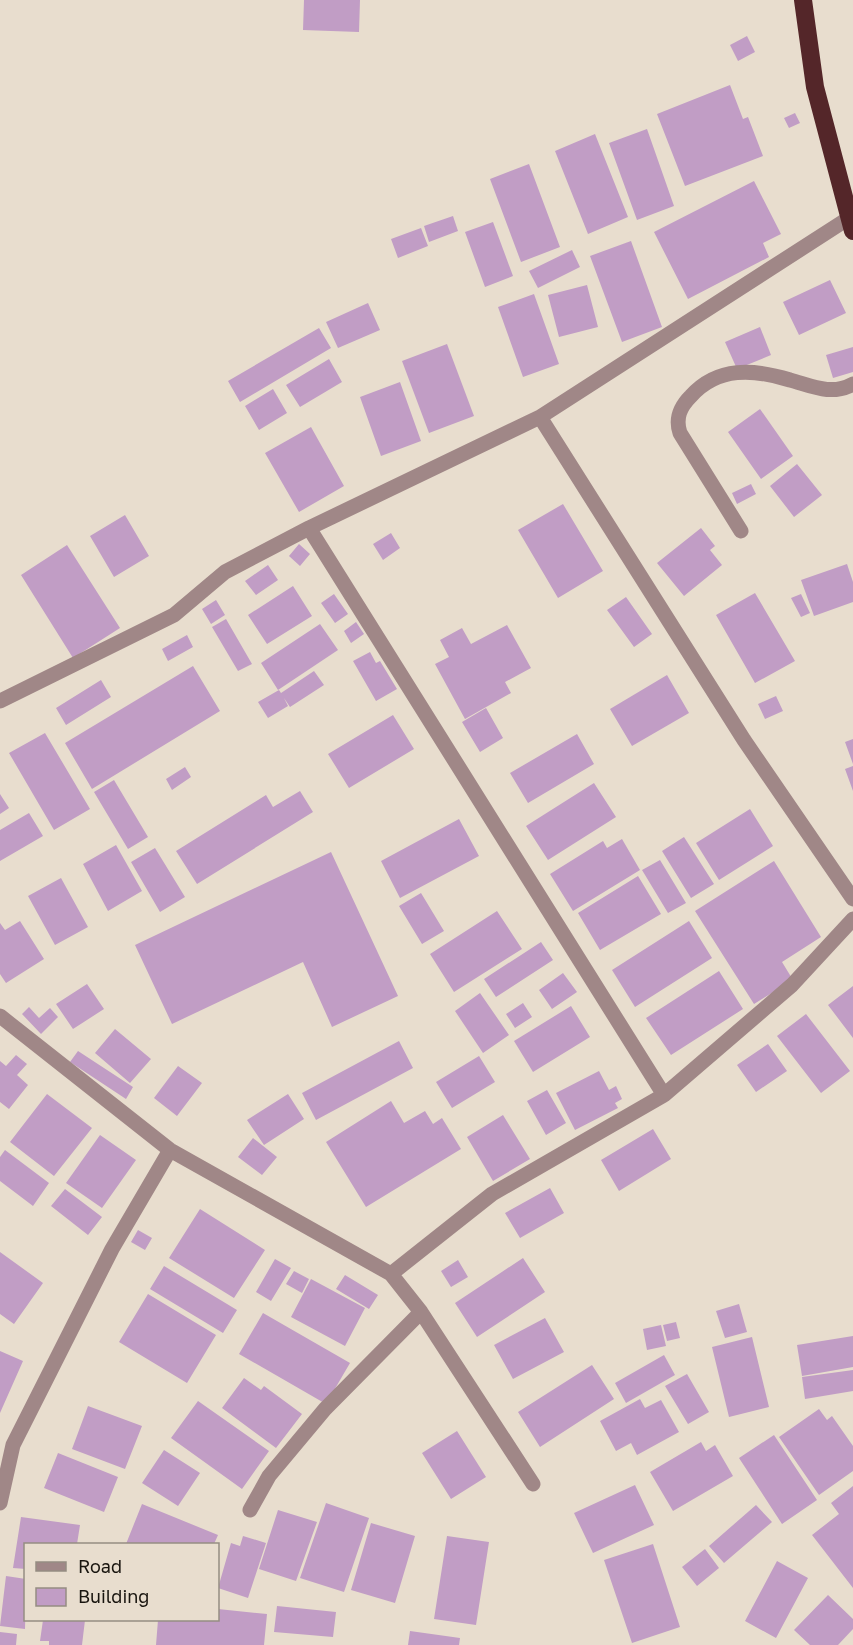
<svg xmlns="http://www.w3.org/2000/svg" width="853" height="1645" font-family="'Golos Text',sans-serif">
<rect width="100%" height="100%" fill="#e8ddce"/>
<path fill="#c19dc5" d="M 304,0 L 360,0 L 359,32 L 303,30 Z
M 747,36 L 755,52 L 738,61 L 730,45 Z
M 730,85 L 743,119 L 748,117 L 763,156 L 685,186 L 657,114 Z
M 795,113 L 800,123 L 789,128 L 784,118 Z
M 647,129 L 674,206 L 637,220 L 609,143 Z
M 595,134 L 628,217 L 588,234 L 555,151 Z
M 529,164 L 560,247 L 521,262 L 490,179 Z
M 754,181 L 781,234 L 763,243 L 769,257 L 688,299 L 654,232 Z
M 453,216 L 458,231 L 429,242 L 424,226 Z
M 493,222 L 513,276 L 485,287 L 465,232 Z
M 421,228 L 428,246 L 398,258 L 391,239 Z
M 631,241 L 662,327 L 622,342 L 590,256 Z
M 572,250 L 580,267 L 538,288 L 529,271 Z
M 830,280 L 846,313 L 799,335 L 783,302 Z
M 587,285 L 598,327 L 559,337 L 548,295 Z
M 534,294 L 559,364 L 523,377 L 498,307 Z
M 368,303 L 380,330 L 338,348 L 326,322 Z
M 760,327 L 771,355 L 737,369 L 725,342 Z
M 319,328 L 331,348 L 240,402 L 228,381 Z
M 447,344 L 474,416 L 429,433 L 402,361 Z
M 853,347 L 853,372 L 833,378 L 826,355 Z
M 329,359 L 342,382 L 300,407 L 286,385 Z
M 400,382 L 421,441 L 381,456 L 360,397 Z
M 273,389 L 287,413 L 259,430 L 245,406 Z
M 760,409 L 793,456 L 761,479 L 728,432 Z
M 311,427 L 344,486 L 299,512 L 265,453 Z
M 797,464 L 822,495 L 794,517 L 770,486 Z
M 751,484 L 756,494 L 737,504 L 732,493 Z
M 563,504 L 603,571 L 558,598 L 518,530 Z
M 125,515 L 149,556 L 114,577 L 90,536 Z
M 701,528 L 715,546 L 710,550 L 722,565 L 684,596 L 657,563 Z
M 391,533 L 400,548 L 383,560 L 373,544 Z
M 299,544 L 310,554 L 300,566 L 289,556 Z
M 67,545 L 120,628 L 73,658 L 21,575 Z
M 847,564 L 853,582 L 853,602 L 814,616 L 801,580 Z
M 268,565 L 278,580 L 256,595 L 245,581 Z
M 293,586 L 312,616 L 267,644 L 248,615 Z
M 755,593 L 795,661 L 755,683 L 716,615 Z
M 334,594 L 348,614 L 335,623 L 321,603 Z
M 801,594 L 810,613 L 801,617 L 791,598 Z
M 626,597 L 652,634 L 634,647 L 607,610 Z
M 216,600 L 225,615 L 211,624 L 202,609 Z
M 226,619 L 252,664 L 238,671 L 212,627 Z
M 356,622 L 364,634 L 351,643 L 344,631 Z
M 320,624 L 338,650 L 278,690 L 261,663 Z
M 507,625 L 531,668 L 505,682 L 511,693 L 465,719 L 435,664 L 449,657 L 440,640 L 462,628 L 471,644 Z
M 187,635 L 193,647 L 168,661 L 162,649 Z
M 370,652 L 376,663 L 380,661 L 397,689 L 376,701 L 353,661 Z
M 193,666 L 220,711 L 92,789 L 65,743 Z
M 314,671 L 324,685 L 290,707 L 284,698 L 288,706 L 268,718 L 258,702 L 279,690 L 281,693 Z
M 667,675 L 689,713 L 632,746 L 610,709 Z
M 101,680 L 111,697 L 66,725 L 56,708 Z
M 776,696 L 783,711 L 765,719 L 758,704 Z
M 486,708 L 503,738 L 480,752 L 462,722 Z
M 393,715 L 414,749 L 349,788 L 328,754 Z
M 45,733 L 90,809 L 54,830 L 9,753 Z
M 577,734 L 594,764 L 528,803 L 510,773 Z
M 853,739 L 853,764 L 845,742 Z
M 853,766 L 853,791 L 845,769 Z
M 185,767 L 191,777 L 172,790 L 166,779 Z
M 114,780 L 148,837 L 128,849 L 94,792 Z
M 594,783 L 616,817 L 548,860 L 526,826 Z
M 300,791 L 313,812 L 197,884 L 176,851 L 266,795 L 273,807 Z
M 0,794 L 9,808 L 0,814 Z
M 750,809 L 773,846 L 719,880 L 696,843 Z
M 29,813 L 43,836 L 0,861 L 0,830 Z
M 459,819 L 479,856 L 400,898 L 381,861 Z
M 684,837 L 714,884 L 691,898 L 662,851 Z
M 622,839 L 640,870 L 573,911 L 550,874 L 603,841 L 607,848 Z
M 116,845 L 142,891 L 108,911 L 83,864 Z
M 155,848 L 185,897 L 160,912 L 131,862 Z
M 331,852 L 398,996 L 332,1027 L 303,962 L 172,1024 L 135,945 Z
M 660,860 L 686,903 L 668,913 L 642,870 Z
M 774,861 L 821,937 L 782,962 L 793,980 L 754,1004 L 695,911 Z
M 638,876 L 661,914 L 600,950 L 578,913 Z
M 61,878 L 88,927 L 55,945 L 28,896 Z
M 421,893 L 444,931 L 422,944 L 399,906 Z
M 497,911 L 522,949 L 454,992 L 430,954 Z
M 20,921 L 44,959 L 6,983 L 0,974 L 0,923 L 5,930 Z
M 689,921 L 712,958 L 635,1007 L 612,970 Z
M 541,942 L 553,960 L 496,997 L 484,979 Z
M 719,971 L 743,1009 L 671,1055 L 646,1018 Z
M 563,973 L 577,992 L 552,1009 L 539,990 Z
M 87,984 L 104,1009 L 73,1029 L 56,1004 Z
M 853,986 L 853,1038 L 828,1005 Z
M 480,993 L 509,1035 L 483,1053 L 455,1011 Z
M 523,1003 L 532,1017 L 515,1028 L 506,1014 Z
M 571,1006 L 590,1037 L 533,1072 L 514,1041 Z
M 29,1007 L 39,1018 L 50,1008 L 58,1017 L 41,1034 L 22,1014 Z
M 806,1014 L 850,1071 L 821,1093 L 777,1036 Z
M 115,1029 L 151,1059 L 130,1083 L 95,1053 Z
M 399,1041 L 413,1068 L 316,1120 L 302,1093 Z
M 768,1044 L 787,1071 L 756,1092 L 737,1065 Z
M 78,1051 L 133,1087 L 126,1099 L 70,1062 Z
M 16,1055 L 27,1064 L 17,1075 L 28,1085 L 9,1109 L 0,1102 L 0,1061 L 6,1066 Z
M 479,1056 L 495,1082 L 452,1108 L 436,1082 Z
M 178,1066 L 202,1083 L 177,1116 L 154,1098 Z
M 599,1071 L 609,1090 L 616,1086 L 622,1099 L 615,1103 L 618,1108 L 575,1130 L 556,1093 Z
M 547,1090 L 566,1123 L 546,1135 L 527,1101 Z
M 47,1094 L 92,1128 L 54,1176 L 10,1142 Z
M 288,1094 L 304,1119 L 264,1145 L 247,1120 Z
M 391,1101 L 404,1123 L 425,1111 L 433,1124 L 442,1118 L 461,1149 L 366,1207 L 326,1142 Z
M 503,1115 L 530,1159 L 493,1181 L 467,1137 Z
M 653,1129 L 671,1159 L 619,1191 L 601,1160 Z
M 100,1135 L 136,1160 L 102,1208 L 66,1183 Z
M 253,1138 L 277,1157 L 262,1175 L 238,1157 Z
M 5,1150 L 49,1183 L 33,1206 L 0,1181 L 0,1157 Z
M 550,1188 L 564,1213 L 520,1238 L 505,1213 Z
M 65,1189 L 102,1217 L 88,1235 L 51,1206 Z
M 200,1209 L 265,1250 L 234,1298 L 169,1258 Z
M 138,1230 L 152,1238 L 145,1250 L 131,1242 Z
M 0,1252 L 43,1283 L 14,1324 L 0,1314 Z
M 523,1258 L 545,1292 L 477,1337 L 455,1303 Z
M 275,1259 L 291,1268 L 271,1301 L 256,1292 Z
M 458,1260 L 468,1277 L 451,1287 L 441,1271 Z
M 164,1266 L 237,1310 L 223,1333 L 150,1289 Z
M 294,1271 L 309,1279 L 302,1293 L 286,1284 Z
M 345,1275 L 378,1295 L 369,1309 L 336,1289 Z
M 311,1279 L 365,1308 L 345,1346 L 291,1317 Z
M 148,1294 L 216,1335 L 187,1383 L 119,1342 Z
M 739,1304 L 747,1332 L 725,1338 L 716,1311 Z
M 263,1313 L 350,1363 L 326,1404 L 239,1354 Z
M 545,1318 L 564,1352 L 513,1379 L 494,1345 Z
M 676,1322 L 680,1338 L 667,1341 L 663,1325 Z
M 661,1325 L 666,1346 L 647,1350 L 643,1329 Z
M 853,1336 L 853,1367 L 802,1376 L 797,1345 Z
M 752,1337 L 769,1407 L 729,1417 L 712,1347 Z
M 0,1351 L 23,1361 L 0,1413 Z
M 664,1355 L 675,1375 L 626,1403 L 615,1383 Z
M 592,1365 L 614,1399 L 540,1447 L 518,1412 Z
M 853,1370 L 853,1391 L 805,1399 L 802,1377 Z
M 687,1374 L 709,1412 L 688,1424 L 665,1386 Z
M 244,1378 L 261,1390 L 264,1386 L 302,1414 L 276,1448 L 222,1408 Z
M 640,1399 L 645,1408 L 661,1400 L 679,1432 L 637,1455 L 631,1443 L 616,1451 L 600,1421 Z
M 198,1401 L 269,1451 L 242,1489 L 171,1438 Z
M 88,1406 L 142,1426 L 125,1469 L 72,1449 Z
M 819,1409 L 827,1420 L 832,1416 L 853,1446 L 853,1471 L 819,1495 L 779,1437 Z
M 457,1431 L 486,1477 L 451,1499 L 422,1453 Z
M 774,1435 L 817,1500 L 782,1524 L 739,1458 Z
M 701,1442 L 706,1451 L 715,1445 L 733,1476 L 673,1511 L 650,1472 Z
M 164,1450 L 200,1473 L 178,1506 L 142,1483 Z
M 58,1453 L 118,1477 L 104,1512 L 44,1488 Z
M 635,1485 L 654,1525 L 593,1553 L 574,1513 Z
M 853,1486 L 853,1588 L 812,1535 L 839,1514 L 831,1503 Z
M 326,1503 L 369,1518 L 344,1592 L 300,1578 Z
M 142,1504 L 218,1535 L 214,1544 L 126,1544 Z
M 756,1505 L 772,1522 L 724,1563 L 709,1546 Z
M 278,1510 L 317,1522 L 296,1581 L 259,1569 Z
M 21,1517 L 80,1525 L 77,1544 L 26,1544 L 26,1569 L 13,1568 Z
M 371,1523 L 415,1536 L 395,1603 L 351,1590 Z
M 243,1536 L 266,1543 L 248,1598 L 218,1588 L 231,1543 L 240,1546 Z
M 447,1536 L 489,1542 L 476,1625 L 434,1619 Z
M 653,1544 L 680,1627 L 632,1643 L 604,1560 Z
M 705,1549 L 719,1568 L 697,1586 L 682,1567 Z
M 777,1561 L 808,1578 L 776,1638 L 745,1621 Z
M 6,1576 L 26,1579 L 25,1629 L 0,1626 Z
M 828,1595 L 853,1619 L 853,1629 L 838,1645 L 810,1645 L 794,1630 Z
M 277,1606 L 336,1612 L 333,1637 L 274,1632 Z
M 218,1609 L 267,1614 L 264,1645 L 156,1645 L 158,1620 L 218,1620 Z
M 43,1620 L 85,1620 L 82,1645 L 49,1645 L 49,1641 L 40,1641 Z
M 410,1631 L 460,1638 L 459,1645 L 408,1645 Z
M 0,1632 L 17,1634 L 16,1645 L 0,1645 Z"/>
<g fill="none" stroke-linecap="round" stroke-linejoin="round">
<path stroke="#a08787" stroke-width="15" d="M 540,417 L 744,740 L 853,899
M 309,528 L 664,1095 L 492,1194 L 391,1274
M 741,531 L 680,433 C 675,418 680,407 691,396 C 718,366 754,369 790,380 C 812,386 831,396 853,384
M 0,701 L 174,615 L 225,572 L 309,528 L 540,417 L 849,218
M 0,1016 L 170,1150 L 391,1274 L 421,1312 L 533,1484
M 664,1095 L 792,985 L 853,919
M 0,1503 L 13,1445 L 112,1249 L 170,1150
M 250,1510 L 269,1476 L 325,1409 L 421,1312"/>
<path stroke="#542629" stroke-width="18" d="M 803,0 L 815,87 L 853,231"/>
</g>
<rect x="24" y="1543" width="195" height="78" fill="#e8ddce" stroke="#958d82" stroke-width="1.5"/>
<rect x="36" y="1562" width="30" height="9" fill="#a08787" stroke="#958d82" stroke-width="1.5"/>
<text x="78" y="1573" font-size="18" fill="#19150f">Road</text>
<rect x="36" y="1588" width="30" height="18" fill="#c19dc5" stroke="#958d82" stroke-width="1.5"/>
<text x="78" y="1603" font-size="18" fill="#19150f">Building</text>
</svg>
